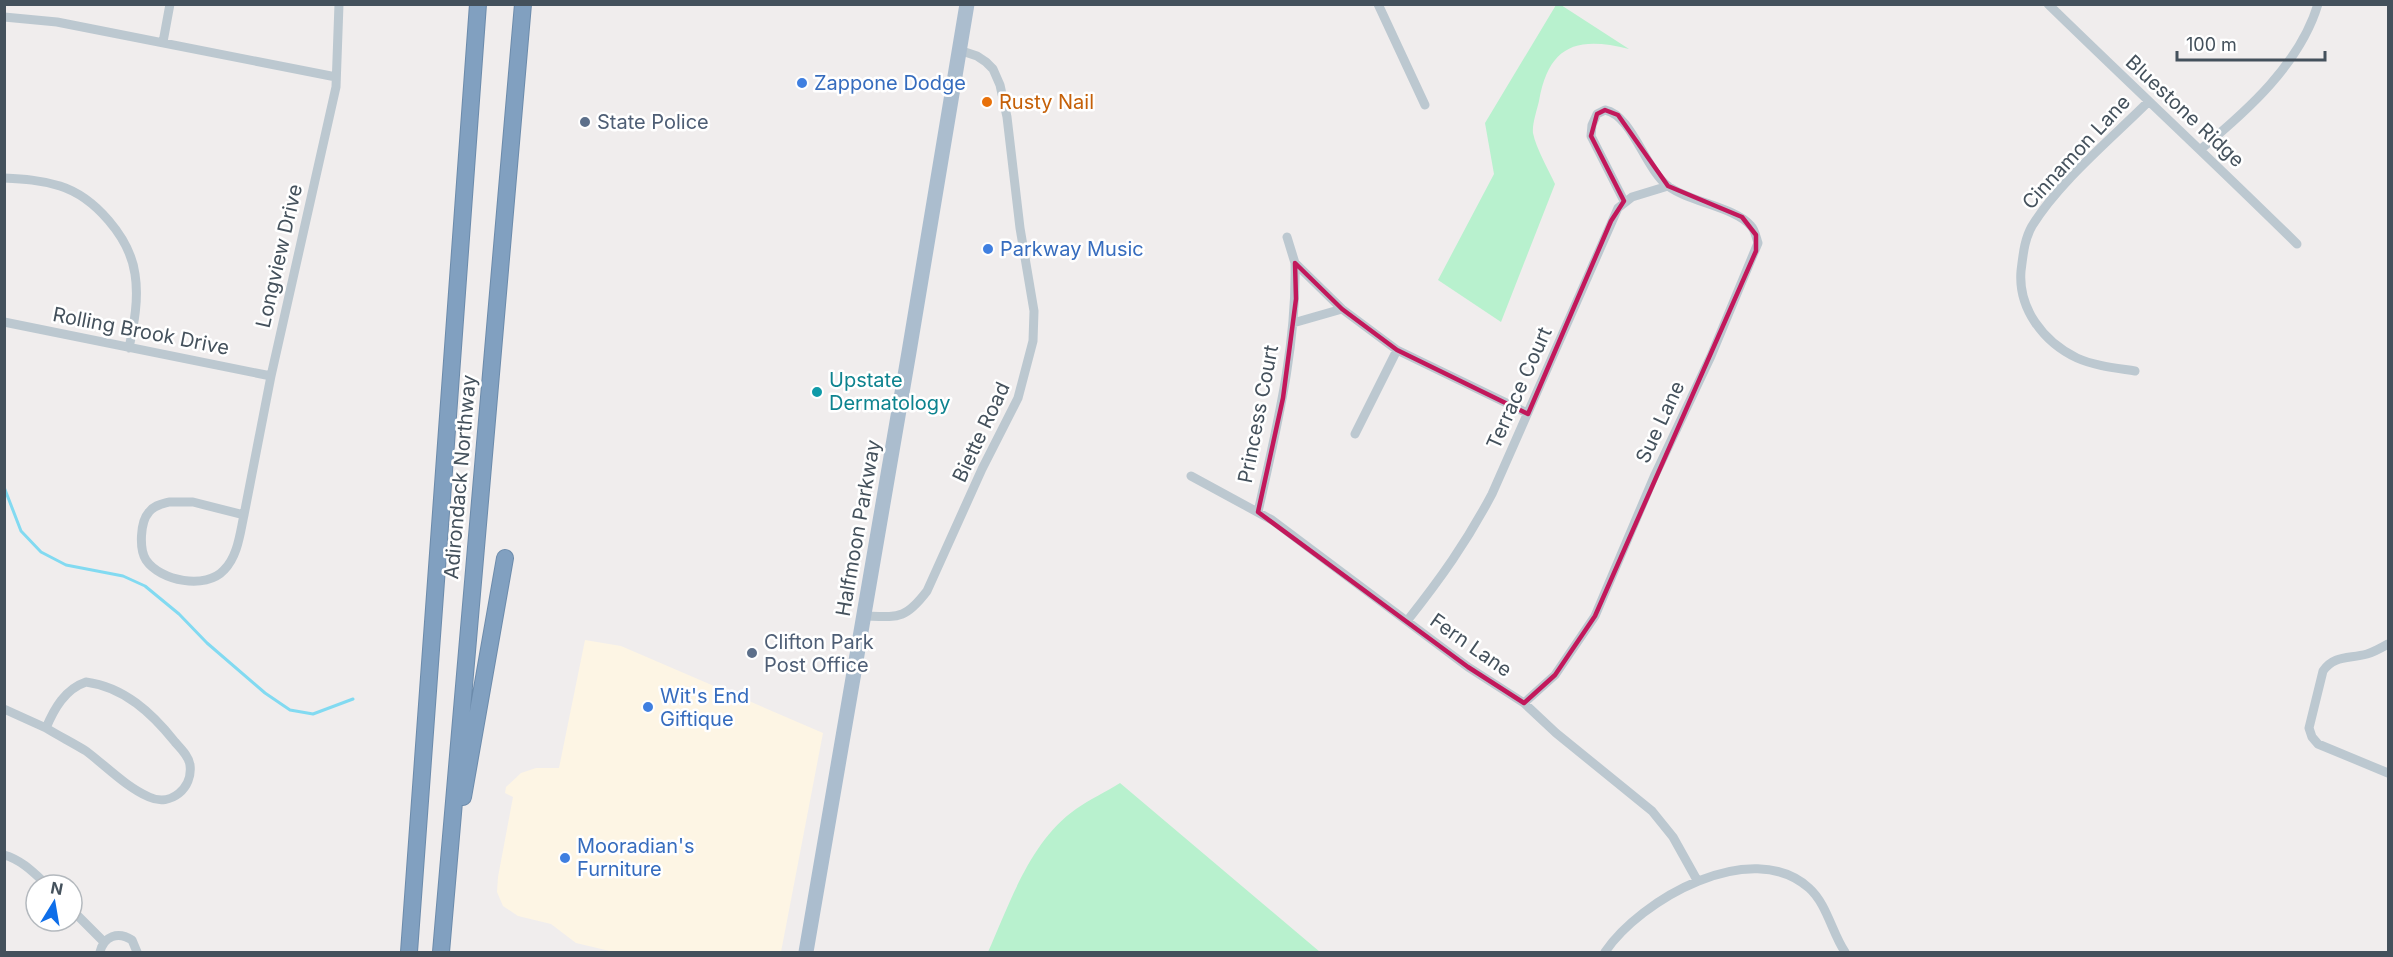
<svg xmlns="http://www.w3.org/2000/svg" width="2393" height="957" font-family="Inter,sans-serif">
<rect width="100%" height="100%" fill="#f0eded"/>
<path fill="#fdf5e4" d="M 585,640 L 621,646 L 823,733 L 781,952 L 614,952 L 576,943 L 551,924 L 518,916 L 503,906 L 497,892 L 498,877 L 513,797 L 505,793 L 506,787 L 521,773 L 536,768 L 559,768 Z"/>
<path fill="#b8f1ce" d="M 1556,5 L 1561,5 L 1629,49 C 1577,36 1549,45 1539,101 C 1537,110 1532,124 1533,133 C 1536,148 1548,169 1555,184 L 1501,322 L 1438,280 L 1494,174 L 1485,123 Z
M 1120,783 L 1320,952 L 988,952 C 1010,903 1030,841 1076,809 C 1090,799 1106,792 1120,783 Z"/>
<g fill="none" stroke-linecap="round" stroke-linejoin="round">
<path stroke="#82daf1" stroke-width="3" d="M 4,487 L 21,531 L 41,552 L 66,565 L 123,576 L 145,586 L 179,614 L 207,643 L 265,693 L 290,710 L 313,714 L 353,699"/>
<g stroke="#6c8bab" stroke-width="18">
<path id="highway" d="M 463,797 L 505,558
M 409,952 L 478,4
M 441,952 L 523,4"/>
</g>
<path stroke="#bcc8d0" stroke-width="9" d="M 1378,4 L 1425,105
M 2048,4 C 2131,85 2215,163 2297,244
M 4,17 L 57,22 L 336,77
M 163,42 L 170,4
M 2201,149 C 2247,111 2300,64 2318,4
M 4,178 C 23,179 41,180 60,186 C 95,197 130,238 135,274 C 139,299 134,324 129,348
M 1287,237 L 1295,263 L 1342,309 L 1397,350 L 1527,413
M 4,322 L 271,376
M 1293,323 L 1342,309
M 2135,371 C 2116,368 2095,366 2077,358 C 2043,342 2018,308 2021,271 C 2023,256 2024,240 2032,226 C 2059,182 2111,139 2148,102
M 1355,434 L 1397,350
M 1191,476 L 1272,520 L 1468,667 L 1524,703 L 1556,733 L 1652,811 L 1673,837 L 1697,880
M 169,502 L 193,502 L 244,515 C 240,533 238,556 224,570 C 206,590 160,581 146,560 C 139,549 140,522 149,512 C 154,505 162,504 169,502 Z
M 1258,512 C 1276,430 1297,347 1295,263
M 244,515 L 271,376 L 336,87 L 339,4
M 864,616 C 898,617 905,620 927,591 L 982,469 L 1018,398 L 1033,341 L 1034,311 L 1020,228 L 1007,117 L 1000,85 L 993,69 L 986,62 L 977,56 L 959,50
M 1407,621 C 1441,578 1466,543 1492,494 L 1618,208 L 1632,197 L 1668,186
M 2388,644 C 2381,648 2374,652 2367,654 C 2349,659 2334,655 2323,671 L 2309,728 L 2312,737 L 2318,744 L 2388,773
M 86,682 C 124,687 152,713 175,742 C 180,748 189,756 190,765 C 193,788 171,807 149,797 C 126,787 106,766 86,751 C 73,743 59,736 46,728 C 54,709 65,689 86,682 Z
M 1524,703 L 1555,675 L 1595,616 L 1654,477 L 1711,356 L 1758,243 C 1756,237 1755,230 1751,226 C 1735,207 1689,202 1668,186 C 1645,169 1632,115 1605,110 L 1597,114 L 1592,125 L 1591,136 L 1624,201
M 4,709 L 46,728
M 4,855 C 22,860 34,873 47,885
M 72,910 L 104,942
M 100,952 C 104,936 118,931 132,940 L 137,952
M 1605,952 C 1640,900 1751,836 1809,888 C 1827,904 1832,933 1845,952"/>
<path stroke="#abbdce" stroke-width="15" d="M 806,952 L 909,352 L 967,4"/>
<use href="#highway" stroke="#81a0c0" stroke-width="16"/>
</g>
<path fill="none" stroke="#c2185b" stroke-width="4.5" stroke-linejoin="round" d="M 1605,110 L 1618,115 L 1668,186 L 1742,217 L 1756,235 L 1756,251 L 1595,616 L 1555,675 L 1524,703 L 1468,667 L 1258,512 L 1283,398 L 1296,299 L 1295,263 L 1342,309 L 1397,350 L 1528,414 L 1611,221 L 1624,201 L 1591,136 L 1597,114 Z"/>
<g fill="#3f7fe0" stroke="#fff" stroke-width="2">
<circle cx="802" cy="83" r="6"/>
<circle cx="988" cy="249" r="6"/>
<circle cx="648" cy="707" r="6"/>
<circle cx="565" cy="858" r="6"/>
</g>
<circle fill="#e8710a" stroke="#fff" stroke-width="2" cx="987" cy="102" r="6"/>
<g fill="#5c6f8a" stroke="#fff" stroke-width="2">
<circle cx="585" cy="122" r="6"/>
<circle cx="752" cy="653" r="6"/>
</g>
<circle fill="#0f9aa8" stroke="#fff" stroke-width="2" cx="817" cy="392" r="6"/>
<g text-anchor="middle" dominant-baseline="central" stroke-width="5" stroke-linejoin="round" paint-order="stroke">
<g font-size="20" fill="#366cbe" stroke="#fff" text-anchor="start">
<text x="814" y="83">Zappone Dodge</text>
<text x="1000" y="249">Parkway Music</text>
<text x="660" y="696">Wit's End<tspan x="660" dy="23">Giftique</tspan></text>
<text x="577" y="846">Mooradian's<tspan x="577" dy="23">Furniture</tspan></text>
</g>
<g font-size="20" fill="#c56008" stroke="#fff" text-anchor="start">
<text x="999" y="102">Rusty Nail</text>
</g>
<g font-size="20" fill="#44515c" stroke="#fff">
<text transform="translate(2185 111) rotate(43)">Bluestone Ridge</text>
<text transform="translate(2076 152) rotate(-47)">Cinnamon Lane</text>
<text transform="translate(279 256) rotate(-77)">Longview Drive</text>
<text transform="translate(141 331) rotate(11)">Rolling Brook Drive</text>
<text transform="translate(1519 388) rotate(-66)">Terrace Court</text>
<text transform="translate(1258 414) rotate(-79)">Princess Court</text>
<text transform="translate(1660 422) rotate(-65)">Sue Lane</text>
<text transform="translate(981 432) rotate(-65)">Biette Road</text>
<text transform="translate(460 477) rotate(-85)">Adirondack Northway</text>
<text transform="translate(858 528) rotate(-80)">Halfmoon Parkway</text>
<text transform="translate(1471 645) rotate(35)">Fern Lane</text>
</g>
<g font-size="20" fill="#4e5e75" stroke="#fff" text-anchor="start">
<text x="597" y="122">State Police</text>
<text x="764" y="642">Clifton Park<tspan x="764" dy="23">Post Office</tspan></text>
</g>
<g font-size="20" fill="#0d838f" stroke="#fff" text-anchor="start">
<text x="829" y="380">Upstate<tspan x="829" dy="23">Dermatology</tspan></text>
</g>
</g>
<rect width="2393" height="957" fill="none" stroke="#44515c" stroke-width="12"/>
<g transform="translate(54 903) rotate(11)"><circle r="28" fill="#ffffff" stroke="#b4b9be" stroke-width="1.5"/>
<path d="M0-4.5L10 22L0 15L-10 22Z" fill="#0e6ee9"/>
<text y="-9" font-size="16" font-weight="bold" text-anchor="middle" fill="#44515c">N</text>
</g>
<path d="M2177 51v9h148v-9" fill="none" stroke="#44515c" stroke-width="3"/>
<text x="2186" y="51" font-size="18" fill="#44515c" stroke="#ffffff" stroke-width="4.5" paint-order="stroke">100 m</text>
</svg>
